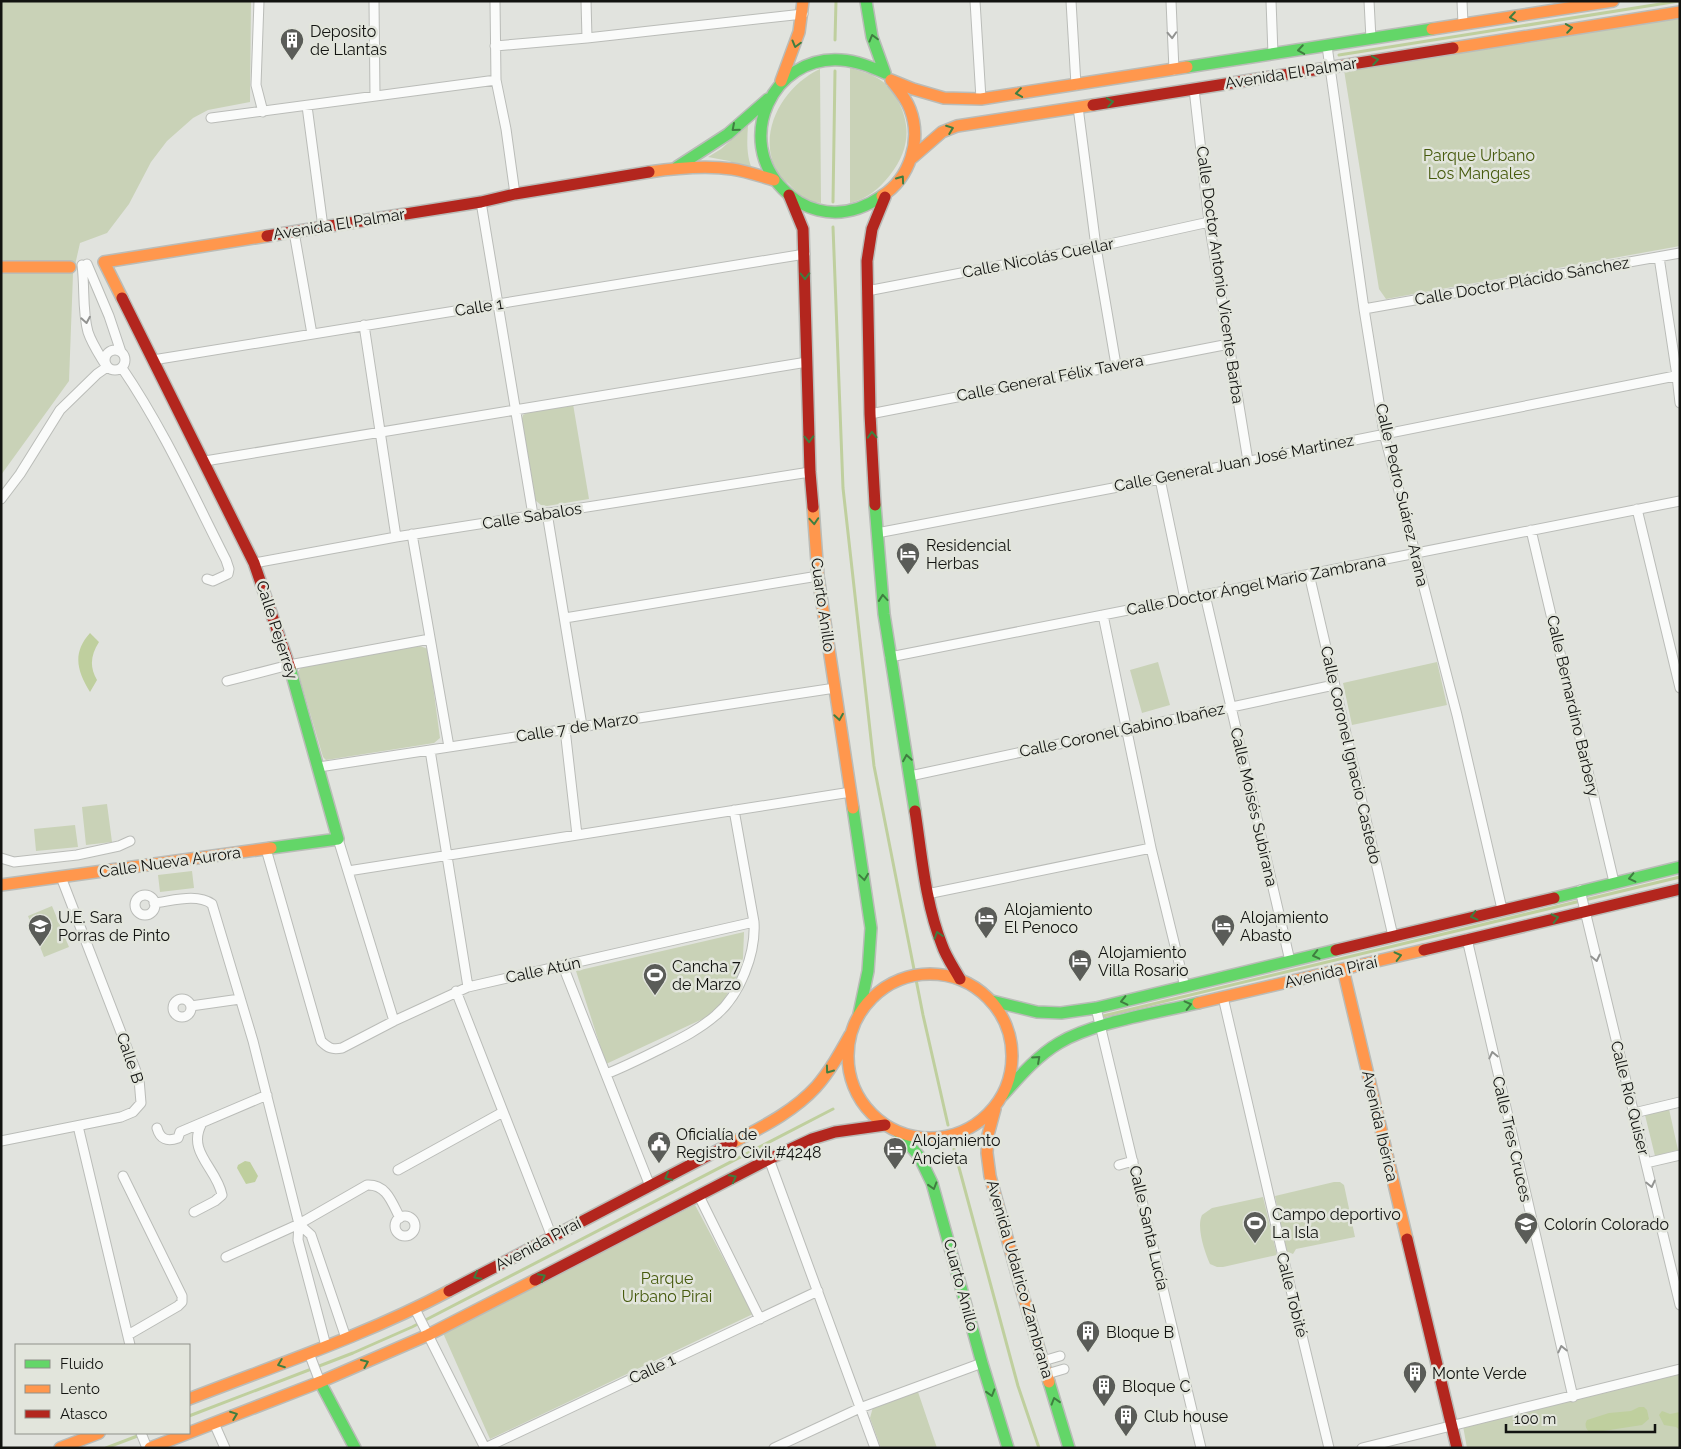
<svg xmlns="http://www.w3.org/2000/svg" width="1681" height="1449" font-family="Raleway,sans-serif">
<rect width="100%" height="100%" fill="#e1e3de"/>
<path fill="#c9d2b7" d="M 1,1 L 251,1 L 250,102 L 208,110 L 193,118 L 167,141 L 151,162 L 129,204 L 107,233 L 80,243 L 73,274 L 69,381 L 1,475 Z
M 1680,16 L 1680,246 L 1386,299 L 1379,289 L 1344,70 Z
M 850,68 C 860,71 870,73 879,79 C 887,84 892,91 897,99 C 912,126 909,151 890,175 C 879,189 867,199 850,203 Z
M 820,69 L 821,203 C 806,202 798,194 789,184 C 785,181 781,177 778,173 C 755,134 783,86 820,69 Z
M 748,125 C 747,141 746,156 753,171 L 729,161 L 708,157 L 721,149 Z
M 573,404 L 589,499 L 547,506 L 541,505 L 535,500 L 522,419 L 523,415 L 529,412 Z
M 420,646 L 428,649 L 440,738 L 434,743 L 326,760 L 323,757 L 298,672 L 302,666 Z
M 1158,662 L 1170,705 L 1142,713 L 1130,670 Z
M 1437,662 L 1447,705 L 1352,725 L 1343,683 Z
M 107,804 L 112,842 L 86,845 L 82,807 Z
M 75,825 L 78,847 L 36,851 L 34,829 Z
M 192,871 L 194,888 L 160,892 L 158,875 Z
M 52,906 L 69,947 L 44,957 L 28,916 Z
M 744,932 L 743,958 L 735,981 L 723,1001 L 709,1016 L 606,1064 L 576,971 Z
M 1669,1109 L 1678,1150 L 1655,1156 L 1645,1115 Z
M 1334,1182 L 1340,1182 L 1344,1185 L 1355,1237 L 1296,1249 L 1293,1254 L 1286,1251 L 1275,1196 Z
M 1263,1197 L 1277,1255 L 1223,1267 L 1217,1267 L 1210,1264 C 1205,1253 1196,1227 1202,1215 L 1212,1208 Z
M 695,1205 L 753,1314 L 490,1439 L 443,1333 Z
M 1680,1373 L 1680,1448 L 1467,1448 L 1463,1426 Z
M 917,1389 L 937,1448 L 881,1448 L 870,1418 L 873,1407 Z"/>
<path fill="#bfcf9e" d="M 90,633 L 99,642 C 91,655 89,666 97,680 L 90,692 C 77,671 72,653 90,633 Z
M 245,1161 L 250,1162 L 258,1176 L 255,1182 L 246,1184 L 237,1168 L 238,1165 Z
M 1639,1407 L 1644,1407 L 1647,1410 L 1649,1419 L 1642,1425 L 1590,1433 C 1586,1429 1584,1425 1587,1420 L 1609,1413 L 1631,1411 Z
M 1662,1411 L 1670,1414 L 1680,1412 L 1680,1430 L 1676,1427 L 1664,1425 L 1659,1415 Z"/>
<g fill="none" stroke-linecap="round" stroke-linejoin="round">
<path stroke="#bfcf9e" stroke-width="3" d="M 835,40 L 836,1
M 1339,55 L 1679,1
M 833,202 L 835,71
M 833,227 L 843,488 L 874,766 L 923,1015 L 948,1125
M 1099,1017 L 1680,877
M 954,1149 L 1018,1386 L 1039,1448
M 189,1416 L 353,1353 L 412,1327 L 833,1109
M 106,1448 L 140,1435"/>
<g stroke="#babcb8" stroke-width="11">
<path id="street" d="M 259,1 L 256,85 L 263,112
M 374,1 L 375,96
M 495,1 L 496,80 L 506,129 L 515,194
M 586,1 L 587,38
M 975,1 L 981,99
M 1071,1 L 1076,85
M 1171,1 L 1174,70
M 1271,1 L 1273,54
M 1369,1 L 1371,39
M 1462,1 L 1463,24
M 495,46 L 587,38 L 803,14
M 1327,46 L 1364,309 L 1384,433 L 1457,715 L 1502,909
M 1194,89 L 1209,222 L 1248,461
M 307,106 L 323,227
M 1078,107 L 1096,247 L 1116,365
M 211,118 L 496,80
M 481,202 L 533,515
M 294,232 L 312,334
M 1659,257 L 1677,376 L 1680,403
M 87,264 L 109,316 L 121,352
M 82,265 C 85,287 82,310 88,332 C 92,344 99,354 105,364
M 867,291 L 1096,247 L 1209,222
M 1364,309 L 1680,253
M 364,325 L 396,537
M105 360a10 10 0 1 1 20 0a10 10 0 1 1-20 0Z
M 153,360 L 805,254
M 122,368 C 163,428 193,495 226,560 L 229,569 L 228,574 L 213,581 L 207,579
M 870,414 L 1229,344
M 205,461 L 807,362
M 1160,479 L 1185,599
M 1,499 L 20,474 L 60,410 L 97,374 L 107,367
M 1637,509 L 1680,688
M 547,513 L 582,726
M 1531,530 L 1614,882
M 877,533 L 1160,479 L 1680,375
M 412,534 L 449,747
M 254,563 L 396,537 L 810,472
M 1309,574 L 1393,936
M 1205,595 L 1290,961
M 1103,615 L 1151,848 L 1185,987
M 565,618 L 818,576
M 890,657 L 1680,501
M 227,681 L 289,665 L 430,639
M 565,729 L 577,835
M 430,750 L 468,987
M 319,767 L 835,688
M 910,776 L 1334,685
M 338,839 L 394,1021
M 266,849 L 321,1041 C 328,1048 332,1050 342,1048 L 394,1021 L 468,987 L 754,922
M 1,858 L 14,862 L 77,855 L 119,846 L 130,841
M 348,871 L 851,792
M 1580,890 L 1680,1305
M 927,894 L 1151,848
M135 905a10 10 0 1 1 20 0a10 10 0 1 1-20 0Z
M 154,903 C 172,901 197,893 212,904 L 253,1041 L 299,1224 L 298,1240 L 326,1346
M 1467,939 L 1573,1397
M 563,966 L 650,1186
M 456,991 L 552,1237
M 1223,997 L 1285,1265 L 1329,1448
M173 1008a9 9 0 1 1 18 0a9 9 0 1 1-18 0Z
M 191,1006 L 240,999
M 1096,1008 L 1201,1448
M 606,1074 C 624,1067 640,1059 658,1050 C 678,1040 699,1030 716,1015 C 740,995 756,953 754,922 L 734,810
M 1634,1113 L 1680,1102
M 78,1126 L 130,1345
M 157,1128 C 160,1139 167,1142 178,1138 L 180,1132 L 267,1095
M 1,1141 L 121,1117 L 133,1112 L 141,1103 L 139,1079 L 61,877
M 769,1159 L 875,1448
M 1646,1163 L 1680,1155
M 1119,1165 L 1133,1161
M 398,1170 L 503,1112
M 123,1176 L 182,1296 L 182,1302 L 178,1306 L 128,1335
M 699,1196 L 760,1319
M 194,1212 L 215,1201 L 222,1195 C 217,1168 186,1152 202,1123
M395 1226a10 10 0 1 1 20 0a10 10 0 1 1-20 0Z
M 299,1224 L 311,1235 L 346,1338
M 226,1257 L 299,1224 L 367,1185 C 387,1184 392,1203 400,1218
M 415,1309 L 485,1448
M 309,1353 L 320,1382
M 1043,1361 L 1060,1356
M 1047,1374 L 1064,1369
M 214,1423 L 225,1448
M 141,1433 L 147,1448
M 485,1448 L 818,1291
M 774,1448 L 860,1408 L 982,1363
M 1362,1448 L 1680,1369"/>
</g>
<g stroke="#babcb8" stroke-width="14">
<path id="fast" d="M 866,1 L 872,37 L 885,73
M 1187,67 L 1432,29
M 677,167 L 728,134 L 768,99
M 882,196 C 863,209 841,216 818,210 C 803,206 794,200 783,189 C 734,140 772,55 841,60 C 857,61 871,67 885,73
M 875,505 L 884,614 L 915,811
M 853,808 L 871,928 L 868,971 L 859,1014
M 271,848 L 338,839 L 290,668
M 1554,898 L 1680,867
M 992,1001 L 1037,1012 L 1061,1013 L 1096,1008 L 1336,950
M 1003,1095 C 1020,1076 1037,1056 1059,1043 C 1094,1022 1157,1013 1198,1003
M 899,1133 L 919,1156 L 932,1183 L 982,1363 L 1008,1448
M 320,1382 L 355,1448
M 1049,1382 L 1069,1448"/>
</g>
<g stroke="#babcb8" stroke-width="14">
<path id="slow" d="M 1432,29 L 1613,1
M 1453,48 L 1680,12
M 891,80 L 913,89 L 944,98 L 981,99 L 1187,67
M 781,81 L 799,32 L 803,1
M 912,158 L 942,132 L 957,126 L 1093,105
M 649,172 C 676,168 704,165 732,169 C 746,171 760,176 774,180
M 882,196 C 910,178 922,140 910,109 C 906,98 898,89 891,80
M 1,267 L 70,267
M 122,298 L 104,262 L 267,236
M 813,507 L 818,576 L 853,808
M 1,885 L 271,848
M 1343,969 L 1407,1239
M848 1056a82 82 0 1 1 164 0a82 82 0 1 1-164 0Z
M 1198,1003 L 1424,950
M 995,1109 L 988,1135 L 987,1153 L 990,1176 L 1020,1285 L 1049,1382
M 732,1143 C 762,1127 793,1112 816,1087 C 830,1071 840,1053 850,1035
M 189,1399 C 276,1365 366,1335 449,1291
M 60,1448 L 99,1433
M 150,1448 L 320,1382 L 428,1335 L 535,1280"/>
</g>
<g stroke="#babcb8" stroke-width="14">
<path id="jam" d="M 1093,105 L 1453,48
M 789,195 L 803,229 L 810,472 L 813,507
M 267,236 L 481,202 L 515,194 L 649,172
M 122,298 L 254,563 L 290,668
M 875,505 L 870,414 L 867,261 L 872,229 L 885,197
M 915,811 C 922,856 925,902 942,945 C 946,957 954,968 960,979
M 1336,950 L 1554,898
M 1424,950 L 1680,889
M 1407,1239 L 1457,1448
M 535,1280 L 769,1159 L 812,1139 L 835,1132 L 885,1125
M 449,1291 L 732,1143"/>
</g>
<use href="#street" stroke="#fafbfa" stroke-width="9"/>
<use href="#fast" stroke="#63d668" stroke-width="11"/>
<use href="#slow" stroke="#ff974d" stroke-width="11"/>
<use href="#jam" stroke="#b3261e" stroke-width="11"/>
</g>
<defs><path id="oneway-chevron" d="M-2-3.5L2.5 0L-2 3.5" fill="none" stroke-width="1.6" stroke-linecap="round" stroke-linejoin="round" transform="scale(1.25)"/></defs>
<g stroke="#3f7e40">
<use href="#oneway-chevron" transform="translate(1513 17) rotate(172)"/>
<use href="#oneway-chevron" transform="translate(1569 28) rotate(-9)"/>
<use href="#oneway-chevron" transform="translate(873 38) rotate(-105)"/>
<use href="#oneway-chevron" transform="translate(796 44) rotate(105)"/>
<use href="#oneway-chevron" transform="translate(1301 50) rotate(171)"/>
<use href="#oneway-chevron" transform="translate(1375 60) rotate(-9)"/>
<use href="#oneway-chevron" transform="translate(1019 93) rotate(172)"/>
<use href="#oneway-chevron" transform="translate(1110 102) rotate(-9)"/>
<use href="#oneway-chevron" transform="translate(735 128) rotate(139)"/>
<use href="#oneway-chevron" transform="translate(950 129) rotate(-21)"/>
<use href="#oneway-chevron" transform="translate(901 179) rotate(-55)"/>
<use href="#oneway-chevron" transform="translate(805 276) rotate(89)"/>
<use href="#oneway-chevron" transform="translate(872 435) rotate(-93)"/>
<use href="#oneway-chevron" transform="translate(809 439) rotate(88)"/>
<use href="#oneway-chevron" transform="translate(814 521) rotate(86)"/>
<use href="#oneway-chevron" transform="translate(883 598) rotate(-95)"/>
<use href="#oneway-chevron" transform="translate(839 717) rotate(81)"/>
<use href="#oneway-chevron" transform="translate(907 758) rotate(-99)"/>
<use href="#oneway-chevron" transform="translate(864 877) rotate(82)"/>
<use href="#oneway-chevron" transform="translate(1632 878) rotate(167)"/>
<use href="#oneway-chevron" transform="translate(1474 916) rotate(166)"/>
<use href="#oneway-chevron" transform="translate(1555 918) rotate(-14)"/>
<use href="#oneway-chevron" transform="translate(938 935) rotate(-108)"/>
<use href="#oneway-chevron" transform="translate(1316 955) rotate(166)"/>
<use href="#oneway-chevron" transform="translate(1398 956) rotate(-14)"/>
<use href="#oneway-chevron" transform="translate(1124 1001) rotate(167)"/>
<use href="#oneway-chevron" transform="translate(1188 1005) rotate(-14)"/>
<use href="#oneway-chevron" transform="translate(1037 1059) rotate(-42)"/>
<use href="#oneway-chevron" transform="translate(829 1070) rotate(126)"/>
<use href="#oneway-chevron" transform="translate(668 1177) rotate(152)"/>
<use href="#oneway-chevron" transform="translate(733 1178) rotate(-28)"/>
<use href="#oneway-chevron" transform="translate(933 1186) rotate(73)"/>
<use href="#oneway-chevron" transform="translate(477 1276) rotate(152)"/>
<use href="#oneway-chevron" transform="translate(542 1277) rotate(-27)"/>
<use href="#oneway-chevron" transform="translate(365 1363) rotate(-23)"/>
<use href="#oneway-chevron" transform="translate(281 1364) rotate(159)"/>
<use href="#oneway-chevron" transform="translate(991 1393) rotate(73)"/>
<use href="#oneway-chevron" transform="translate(1055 1401) rotate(-107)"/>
<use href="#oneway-chevron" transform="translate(234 1415) rotate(-21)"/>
</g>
<g stroke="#929391">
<use href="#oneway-chevron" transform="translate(1172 35) rotate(87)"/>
<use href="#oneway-chevron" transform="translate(86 320) rotate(80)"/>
<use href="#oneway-chevron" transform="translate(1596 958) rotate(77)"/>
<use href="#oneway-chevron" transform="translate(1493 1055) rotate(-103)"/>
<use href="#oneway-chevron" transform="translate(1651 1184) rotate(77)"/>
<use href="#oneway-chevron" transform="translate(1562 1349) rotate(-103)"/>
</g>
<defs>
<g id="building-pin" transform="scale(1.25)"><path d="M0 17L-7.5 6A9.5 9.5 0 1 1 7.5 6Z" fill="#5a5c58" stroke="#e2e5dc"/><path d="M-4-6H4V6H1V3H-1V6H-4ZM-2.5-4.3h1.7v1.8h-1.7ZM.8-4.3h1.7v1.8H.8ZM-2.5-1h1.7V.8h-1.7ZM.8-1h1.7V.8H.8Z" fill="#fff"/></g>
<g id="hotel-pin" transform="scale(1.25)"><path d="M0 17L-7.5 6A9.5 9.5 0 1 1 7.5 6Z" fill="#5a5c58" stroke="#e2e5dc"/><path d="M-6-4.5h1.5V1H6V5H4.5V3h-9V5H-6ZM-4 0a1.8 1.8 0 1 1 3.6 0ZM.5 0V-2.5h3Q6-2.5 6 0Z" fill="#fff"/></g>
<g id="school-pin" transform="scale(1.25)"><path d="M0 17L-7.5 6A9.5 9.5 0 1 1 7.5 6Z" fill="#5a5c58" stroke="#e2e5dc"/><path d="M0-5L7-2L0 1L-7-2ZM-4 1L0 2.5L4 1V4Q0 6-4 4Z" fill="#fff"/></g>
<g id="stadium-pin" transform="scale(1.25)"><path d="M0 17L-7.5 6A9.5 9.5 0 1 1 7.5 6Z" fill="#5a5c58" stroke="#e2e5dc"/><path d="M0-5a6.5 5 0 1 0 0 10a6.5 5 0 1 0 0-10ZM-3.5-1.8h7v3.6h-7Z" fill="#fff"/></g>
<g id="civic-pin" transform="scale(1.25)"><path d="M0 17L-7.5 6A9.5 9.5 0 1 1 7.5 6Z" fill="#5a5c58" stroke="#e2e5dc"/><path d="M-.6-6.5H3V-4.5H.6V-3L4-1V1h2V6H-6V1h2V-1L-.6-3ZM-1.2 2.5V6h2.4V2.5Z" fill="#fff"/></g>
</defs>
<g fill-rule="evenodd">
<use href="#building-pin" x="292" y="40"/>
<use href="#hotel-pin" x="908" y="554"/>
<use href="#hotel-pin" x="986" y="918"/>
<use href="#school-pin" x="40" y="926"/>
<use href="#hotel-pin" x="1223" y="926"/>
<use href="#hotel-pin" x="1080" y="961"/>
<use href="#stadium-pin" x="655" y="975"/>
<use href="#civic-pin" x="659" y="1143"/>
<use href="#hotel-pin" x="895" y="1149"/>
<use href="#stadium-pin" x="1255" y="1223"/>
<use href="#school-pin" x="1526" y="1224"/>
<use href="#building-pin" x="1088" y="1332"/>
<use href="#building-pin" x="1415" y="1373"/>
<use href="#building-pin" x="1104" y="1386"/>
<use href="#building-pin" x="1126" y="1416"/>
</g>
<g text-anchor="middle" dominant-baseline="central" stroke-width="5" stroke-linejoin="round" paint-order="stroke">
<g font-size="16" fill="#121310" stroke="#e2e5dc" text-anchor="start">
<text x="310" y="31">Deposito<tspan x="310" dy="18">de Llantas</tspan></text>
<text x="926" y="545">Residencial<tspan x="926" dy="18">Herbas</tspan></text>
<text x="1004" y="909">Alojamiento<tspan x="1004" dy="18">El Penoco</tspan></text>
<text x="58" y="917">U.E. Sara<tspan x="58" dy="18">Porras de Pinto</tspan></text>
<text x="1240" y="917">Alojamiento<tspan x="1240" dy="18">Abasto</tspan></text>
<text x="1098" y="952">Alojamiento<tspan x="1098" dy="18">Villa Rosario</tspan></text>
<text x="672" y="966">Cancha 7<tspan x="672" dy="18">de Marzo</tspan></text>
<text x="676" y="1134">Oficialía de<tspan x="676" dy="18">Registro Civil #4248</tspan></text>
<text x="912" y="1140">Alojamiento<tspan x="912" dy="18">Ancieta</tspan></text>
<text x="1272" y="1214">Campo deportivo<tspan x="1272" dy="18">La Isla</tspan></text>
<text x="1544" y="1224">Colorín Colorado</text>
<text x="1106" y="1332">Bloque B</text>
<text x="1432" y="1373">Monte Verde</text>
<text x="1122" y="1386">Bloque C</text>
<text x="1144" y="1416">Club house</text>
</g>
<g font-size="16" fill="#121310" stroke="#e2e5dc">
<text transform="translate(1291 73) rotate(-9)">Avenida El Palmar</text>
<text transform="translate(339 224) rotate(-9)">Avenida El Palmar</text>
<text transform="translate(1038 258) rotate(-11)">Calle Nicolás Cuellar</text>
<text transform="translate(1220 275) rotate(82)">Calle Doctor Antonio Vicente Barba</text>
<text transform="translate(1522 281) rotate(-10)">Calle Doctor Plácido Sánchez</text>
<text transform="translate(479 307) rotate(-9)">Calle 1</text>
<text transform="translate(1050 378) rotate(-11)">Calle General Félix Tavera</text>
<text transform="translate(1234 463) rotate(-11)">Calle General Juan José Martinez</text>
<text transform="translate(1402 495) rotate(77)">Calle Pedro Suárez Arana</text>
<text transform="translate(532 516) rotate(-9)">Calle Sabalos</text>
<text transform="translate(1256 585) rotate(-11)">Calle Doctor Ángel Mario Zambrana</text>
<text transform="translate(823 605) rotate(82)">Cuarto Anillo</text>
<text transform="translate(277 630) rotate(72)">Calle Pejerrey</text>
<text transform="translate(1573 706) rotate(77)">Calle Bernardino Barbery</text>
<text transform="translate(577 727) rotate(-9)">Calle 7 de Marzo</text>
<text transform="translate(1122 730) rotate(-12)">Calle Coronel Gabino Ibañez</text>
<text transform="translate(1351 755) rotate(77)">Calle Coronel Ignacio Castedo</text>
<text transform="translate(1254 807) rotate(77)">Calle Moisés Subirana</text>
<text transform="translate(170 862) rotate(-8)">Calle Nueva Aurora</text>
<text transform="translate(543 970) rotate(-12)">Calle Atún</text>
<text transform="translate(1331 972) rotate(-13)">Avenida Piraí</text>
<text transform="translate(130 1058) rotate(71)">Calle B</text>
<text transform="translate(1630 1098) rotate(76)">Calle Río Quiser</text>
<text transform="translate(1380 1126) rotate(77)">Avenida Ibérica</text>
<text transform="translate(1512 1139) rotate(77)">Calle Tres Cruces</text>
<text transform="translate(1149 1228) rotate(77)">Calle Santa Lucía</text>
<text transform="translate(538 1244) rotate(-28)">Avenida Piraí</text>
<text transform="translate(1020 1279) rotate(74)">Avenida Udalrico Zambrana</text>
<text transform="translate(961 1285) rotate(75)">Cuarto Anillo</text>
<text transform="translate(1292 1295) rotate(76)">Calle Tobité</text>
<text transform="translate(652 1369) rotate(-25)">Calle 1</text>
</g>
<g font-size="16" fill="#465a0d" stroke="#e2e5dc">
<text x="1479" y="155">Parque Urbano<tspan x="1479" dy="18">Los Mangales</tspan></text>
<text x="667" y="1278">Parque<tspan x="667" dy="18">Urbano Pirai</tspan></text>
</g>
</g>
<rect width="1681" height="1449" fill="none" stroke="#121310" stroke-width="5"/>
<rect x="15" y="1344" width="175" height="90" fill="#e2e5dc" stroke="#8f918a"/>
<rect x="25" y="1360" width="25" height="8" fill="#63d668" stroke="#8f918a"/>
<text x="60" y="1369" font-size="15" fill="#121310">Fluido</text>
<rect x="25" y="1385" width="25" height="8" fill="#ff974d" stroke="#8f918a"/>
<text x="60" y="1394" font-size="15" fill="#121310">Lento</text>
<rect x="25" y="1410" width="25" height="8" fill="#b3261e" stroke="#8f918a"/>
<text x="60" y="1419" font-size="15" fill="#121310">Atasco</text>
<path d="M1506 1424v8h149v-8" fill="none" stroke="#121310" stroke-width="2.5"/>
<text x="1514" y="1424" font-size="15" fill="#121310" stroke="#e2e5dc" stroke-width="4" paint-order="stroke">100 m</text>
</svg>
